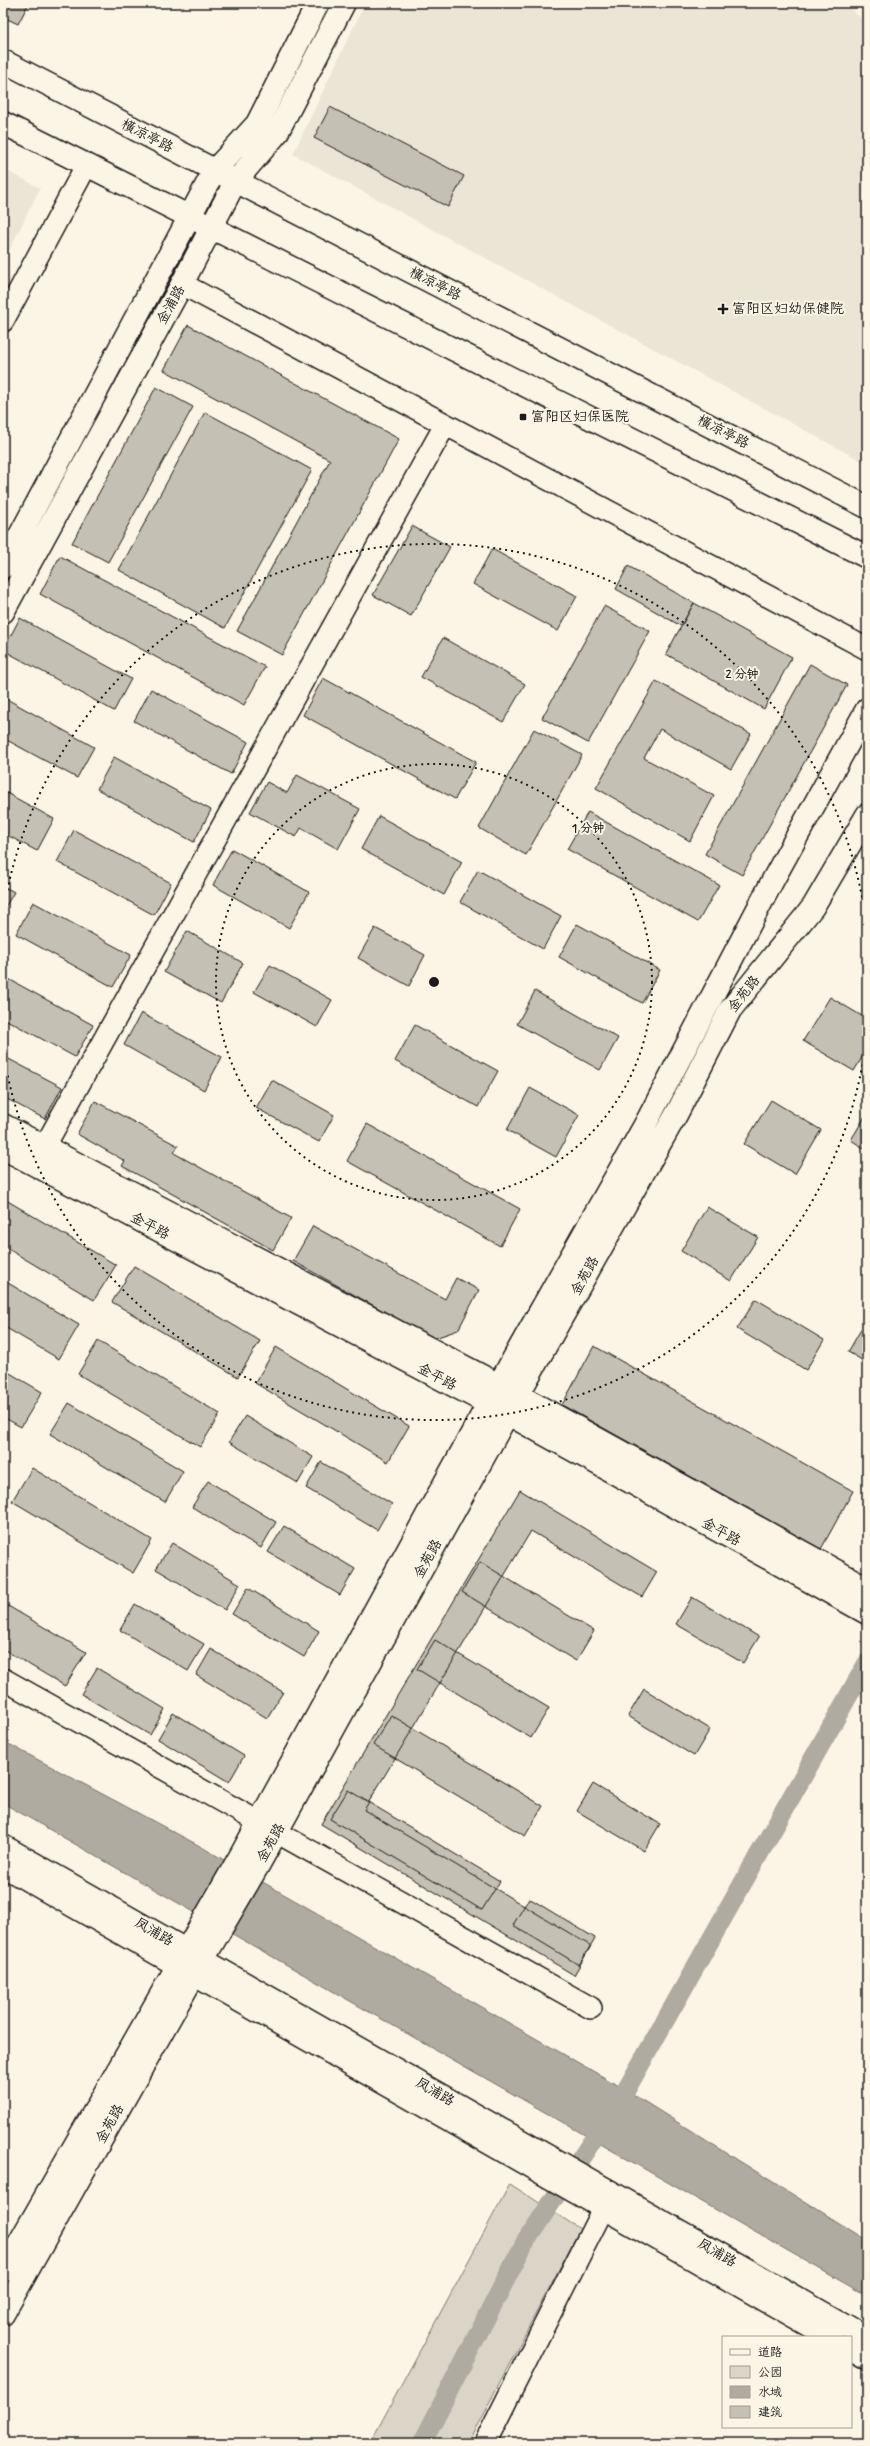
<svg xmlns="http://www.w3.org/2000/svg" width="870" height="2446" font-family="Mynerve,'LXGW WenKai TC',sans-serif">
<rect width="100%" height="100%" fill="#fcf5e5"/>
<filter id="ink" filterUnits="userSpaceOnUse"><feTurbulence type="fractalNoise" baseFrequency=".025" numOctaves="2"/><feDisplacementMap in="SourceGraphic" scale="8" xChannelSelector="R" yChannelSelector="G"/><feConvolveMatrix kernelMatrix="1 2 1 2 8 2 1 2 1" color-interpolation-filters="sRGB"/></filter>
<g filter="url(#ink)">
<path fill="#ebe5d6" d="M 365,3 L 843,3 L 867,23 L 867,464 L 293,154 Z
M 3,169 L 40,188 L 3,263 Z"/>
<path fill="#dbd5c8" stroke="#7c7872" d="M 510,2184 L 580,2229 L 468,2443 L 370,2443 Z"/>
<path fill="#b0aba1" stroke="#75726c" d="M 3,1741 L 198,1845 L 626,2090 L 867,2241 L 867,2296 L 3,1803 Z"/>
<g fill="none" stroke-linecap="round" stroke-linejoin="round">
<path stroke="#b0aba1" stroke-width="19" d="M 422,2443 L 524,2244 L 626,2090 L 867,1663"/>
</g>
<path fill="#c4c0b3" stroke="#1c1c1c" d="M 3,3 L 29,3 L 18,24 L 3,17 Z
M 330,107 L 464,176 L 448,207 L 314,138 Z
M 188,325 L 399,439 L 282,655 L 237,631 L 330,460 L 164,370 Z
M 156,387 L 193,407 L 108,562 L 72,543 Z
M 205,412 L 312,470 L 225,628 L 119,570 Z
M 412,526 L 450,547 L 411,616 L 373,595 Z
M 492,549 L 577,596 L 558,631 L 473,584 Z
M 60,556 L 265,667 L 244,705 L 40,594 Z
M 628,566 L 694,603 L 681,626 L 616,589 Z
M 694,603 L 792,657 L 764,709 L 666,654 Z
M 604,606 L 650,631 L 588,743 L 542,718 Z
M 20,618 L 131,679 L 114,711 L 3,650 Z
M 443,638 L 525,684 L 503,722 L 421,677 Z
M 810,664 L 847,685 L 742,875 L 705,854 Z
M 323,678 L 476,762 L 455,799 L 303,715 Z
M 656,681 L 751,734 L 731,769 L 660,729 L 644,758 L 714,796 L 690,841 L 596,788 Z
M 151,689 L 248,742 L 231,774 L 134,721 Z
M 3,697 L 94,747 L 77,778 L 3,738 Z
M 534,729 L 582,755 L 526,855 L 479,828 Z
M 114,757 L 211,810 L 194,842 L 97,789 Z
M 297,775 L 360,809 L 338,849 L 301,828 L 296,837 L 250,812 L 267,782 L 287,793 Z
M 3,791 L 54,819 L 37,851 L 3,833 Z
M 588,812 L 719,885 L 698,922 L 567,849 Z
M 379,816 L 462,862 L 444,895 L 361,849 Z
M 74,830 L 171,883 L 154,915 L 57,862 Z
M 232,849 L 309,892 L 289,928 L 213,885 Z
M 478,870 L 561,916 L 543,949 L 460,902 Z
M 3,886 L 14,892 L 3,911 Z
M 33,902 L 131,955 L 113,987 L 16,934 Z
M 577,924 L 660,970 L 642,1003 L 559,957 Z
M 375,928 L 425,955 L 409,986 L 358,958 Z
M 187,931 L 243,963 L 221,1003 L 164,972 Z
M 270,965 L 332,1000 L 317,1027 L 254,992 Z
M 3,976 L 93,1025 L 75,1057 L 3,1018 Z
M 535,991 L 618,1038 L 600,1070 L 517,1024 Z
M 830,997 L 867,1019 L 867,1049 L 854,1071 L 803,1041 Z
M 141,1013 L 222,1057 L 204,1090 L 124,1045 Z
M 415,1025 L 498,1071 L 478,1107 L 395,1061 Z
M 3,1056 L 62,1087 L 45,1119 L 3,1097 Z
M 272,1080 L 334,1115 L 319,1142 L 256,1108 Z
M 530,1088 L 579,1115 L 556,1157 L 507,1130 Z
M 771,1100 L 821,1130 L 795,1174 L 744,1144 Z
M 95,1101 L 178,1146 L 174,1153 L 291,1218 L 273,1250 L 122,1166 L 125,1161 L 77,1134 Z
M 867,1113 L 867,1150 L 851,1140 Z
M 367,1124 L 520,1209 L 500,1246 L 347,1161 Z
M 6,1200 L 116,1265 L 94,1300 L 3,1246 L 3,1205 Z
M 707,1207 L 758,1237 L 731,1281 L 681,1251 Z
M 313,1226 L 445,1299 L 456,1278 L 479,1290 L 458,1330 L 435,1338 L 425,1334 L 293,1261 Z
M 134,1266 L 260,1341 L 238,1377 L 112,1302 Z
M 3,1280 L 79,1325 L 59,1359 L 3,1326 Z
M 756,1299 L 824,1340 L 806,1370 L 737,1329 Z
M 867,1319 L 867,1363 L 848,1352 Z
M 98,1341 L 220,1414 L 200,1447 L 78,1374 Z
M 594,1346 L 853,1491 L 821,1549 L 562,1405 Z
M 276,1347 L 409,1426 L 388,1462 L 255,1383 Z
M 3,1369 L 42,1392 L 21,1427 L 3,1417 Z
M 69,1403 L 183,1471 L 165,1502 L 50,1434 Z
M 245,1416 L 313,1457 L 298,1483 L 229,1442 Z
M 321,1462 L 392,1504 L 377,1530 L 306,1488 Z
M 32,1468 L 152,1540 L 133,1573 L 12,1501 Z
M 208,1481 L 276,1522 L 261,1548 L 192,1507 Z
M 520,1490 L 657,1572 L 642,1597 L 531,1531 L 364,1810 L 591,1946 L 574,1975 L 321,1824 Z
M 284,1526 L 355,1569 L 340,1595 L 268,1552 Z
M 172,1543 L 240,1584 L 225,1610 L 156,1569 Z
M 480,1562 L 594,1631 L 576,1661 L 462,1592 Z
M 248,1588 L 319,1631 L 304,1657 L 232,1614 Z
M 692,1597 L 759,1637 L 743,1663 L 676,1624 Z
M 3,1603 L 86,1652 L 65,1686 L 3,1649 Z
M 135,1604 L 204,1644 L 188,1671 L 120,1630 Z
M 435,1640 L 549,1708 L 531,1738 L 417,1669 Z
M 211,1649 L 283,1692 L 267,1718 L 196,1675 Z
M 97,1668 L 165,1709 L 150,1735 L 81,1694 Z
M 644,1689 L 710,1729 L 694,1756 L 628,1716 Z
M 173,1713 L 244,1756 L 229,1782 L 158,1739 Z
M 391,1715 L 543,1806 L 525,1836 L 373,1745 Z
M 593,1784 L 660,1824 L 644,1851 L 577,1811 Z
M 348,1790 L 500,1881 L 482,1910 L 330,1819 Z
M 529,1898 L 595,1938 L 579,1965 L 513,1925 Z"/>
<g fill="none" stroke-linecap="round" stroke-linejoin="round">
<g stroke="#1c1c1c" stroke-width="24">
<path id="minor" d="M 182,284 L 867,649
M 3,321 L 86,166
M 36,1162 L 445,425
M 3,1679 L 591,2008
M 485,2443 L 611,2193"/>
</g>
<g stroke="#1c1c1c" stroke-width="25">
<path id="tertiary" d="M 3,567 L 214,171 L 257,124 L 318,3
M 3,612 L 182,284 L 235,182 L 277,133 L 344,3
M 3,1125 L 518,1395 L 867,1588
M 3,1148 L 508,1414 L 867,1613
M 3,1846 L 867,2338
M 3,1866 L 830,2337
M 3,2271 L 242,1853 L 488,1404 L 645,1125 L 774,878 L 867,709
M 3,2314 L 194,1975 L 259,1864 L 518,1395 L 677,1113 L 730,1010 L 813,907 L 867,815
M 851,2349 L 867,2358"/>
</g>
<g stroke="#1c1c1c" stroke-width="25">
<path id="primary" d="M 3,61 L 867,507
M 3,123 L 867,557"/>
</g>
<use href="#minor" stroke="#fcf5e5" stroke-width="21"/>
<use href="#tertiary" stroke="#fcf5e5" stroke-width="22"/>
<use href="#primary" stroke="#fcf5e5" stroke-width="22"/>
</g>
</g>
<g fill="none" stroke="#1c1c1c" stroke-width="2" stroke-dasharray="2 4">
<circle cx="434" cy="982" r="218"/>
<path d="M867 1035A436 436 0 0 1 3 1050M3 914A436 436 0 0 1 867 929"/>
</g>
<g fill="#1c1c1c" stroke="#fcf5e5" stroke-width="1.5">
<path d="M721 303h4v4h4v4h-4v4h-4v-4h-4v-4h4z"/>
<rect x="519" y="413" width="8" height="8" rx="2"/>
</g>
<g text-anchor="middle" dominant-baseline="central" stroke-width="4" stroke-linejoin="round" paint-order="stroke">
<g font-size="14" fill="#1c1c1c" stroke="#fcf5e5">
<text transform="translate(147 136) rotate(27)">横凉亭路</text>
<text transform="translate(435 284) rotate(27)">横凉亭路</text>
<text transform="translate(171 305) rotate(-61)">金浦路</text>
<text transform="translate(723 432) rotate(27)">横凉亭路</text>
<text transform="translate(744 994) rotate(-52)">金苑路</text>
<text transform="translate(150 1226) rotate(28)">金平路</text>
<text transform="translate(585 1276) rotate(-61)">金苑路</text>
<text transform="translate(437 1377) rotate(28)">金平路</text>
<text transform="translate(721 1532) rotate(29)">金平路</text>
<text transform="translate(428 1559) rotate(-61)">金苑路</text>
<text transform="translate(271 1843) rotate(-61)">金苑路</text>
<text transform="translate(154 1932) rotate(30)">凤浦路</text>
<text transform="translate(435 2092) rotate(30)">凤浦路</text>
<text transform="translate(110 2124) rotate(-61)">金苑路</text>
<text transform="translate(717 2253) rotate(30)">凤浦路</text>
</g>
<g font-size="14" fill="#1c1c1c" stroke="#fcf5e5" text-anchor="start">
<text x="732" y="309">富阳区妇幼保健院</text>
<text x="531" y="417">富阳区妇保医院</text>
</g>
</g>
<circle cx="434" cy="982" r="6" fill="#1c1c1c" stroke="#fcf5e5" stroke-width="2"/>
<g font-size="12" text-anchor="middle" font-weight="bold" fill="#1c1c1c" stroke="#fcf5e5" stroke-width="4" stroke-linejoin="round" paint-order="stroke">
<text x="742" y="678">2 分钟</text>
<text x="588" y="832">1 分钟</text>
</g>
<rect width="870" height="2446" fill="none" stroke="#fcf5e5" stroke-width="16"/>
<rect x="8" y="8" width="854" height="2430" fill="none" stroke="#1c1c1c" stroke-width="1.5" filter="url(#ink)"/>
<rect x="722" y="2336" width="130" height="92" fill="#fcf5e5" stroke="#a29e95"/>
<rect x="730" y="2349" width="20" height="6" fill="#fcf5e5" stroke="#a29e95"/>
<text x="758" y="2356" font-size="12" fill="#1c1c1c">道路</text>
<rect x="730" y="2366" width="20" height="12" fill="#dbd5c8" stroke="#a29e95"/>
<text x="758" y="2376" font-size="12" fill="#1c1c1c">公园</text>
<rect x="730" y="2386" width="20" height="12" fill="#b0aba1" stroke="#a29e95"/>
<text x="758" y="2396" font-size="12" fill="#1c1c1c">水域</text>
<rect x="730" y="2406" width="20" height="12" fill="#c4c0b3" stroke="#a29e95"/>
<text x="758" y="2416" font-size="12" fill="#1c1c1c">建筑</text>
</svg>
